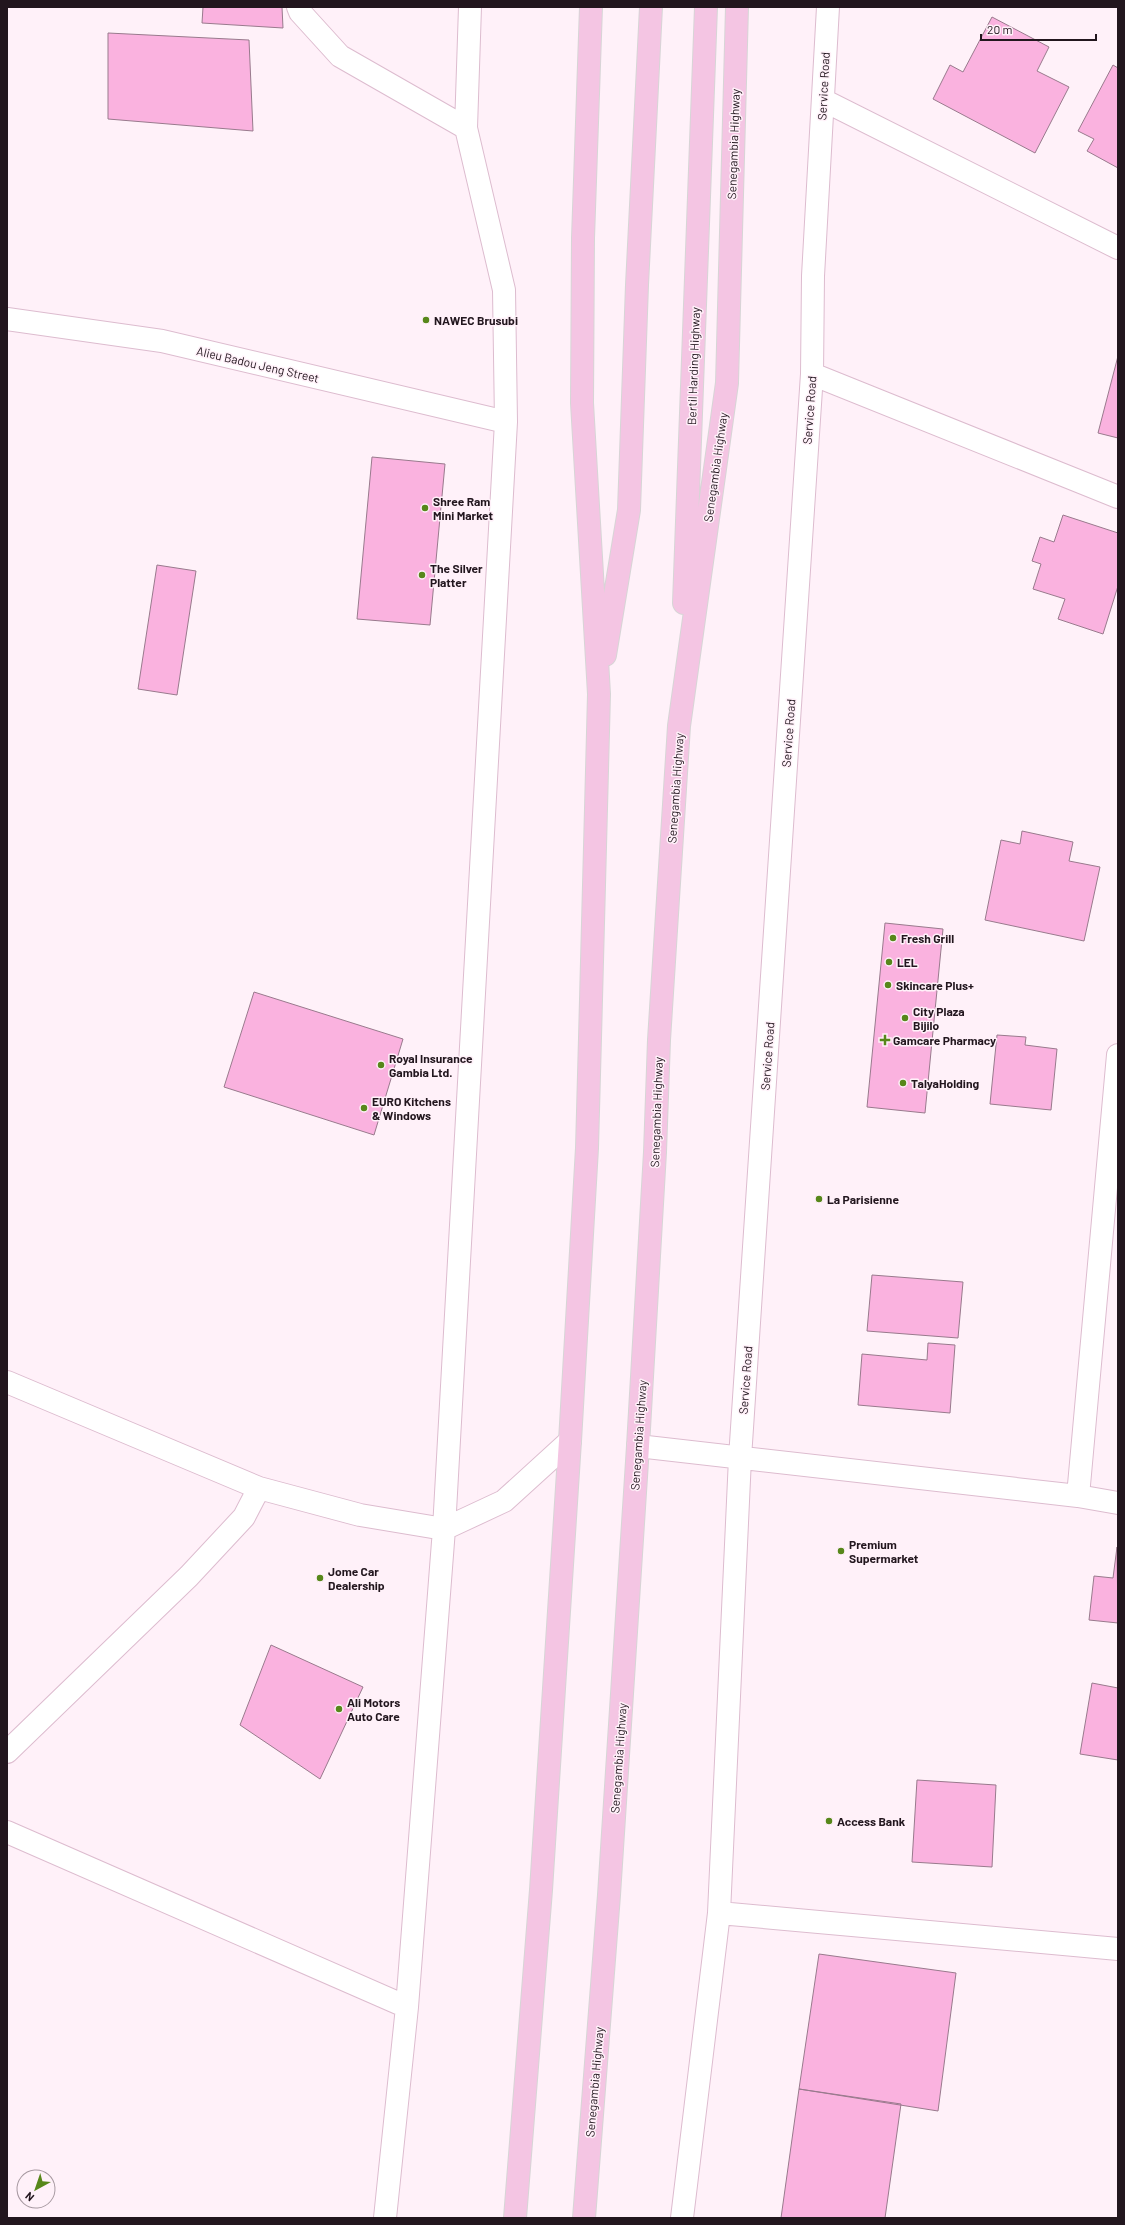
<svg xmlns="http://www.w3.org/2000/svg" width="1125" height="2225" font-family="Barlow,sans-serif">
<rect width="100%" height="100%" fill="#fff1f9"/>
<path fill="#fab2df" stroke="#997a8d" d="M 203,7 L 282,7 L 283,28 L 202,23 Z
M 992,17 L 1049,47 L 1037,71 L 1069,87 L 1035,153 L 933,99 L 950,65 L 963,72 Z
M 108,33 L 249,40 L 253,131 L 108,119 Z
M 1113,65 L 1118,68 L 1118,168 L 1087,151 L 1094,139 L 1078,131 Z
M 1118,356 L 1118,438 L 1098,433 Z
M 372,457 L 445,464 L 430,625 L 357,619 Z
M 1063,515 L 1118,533 L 1118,586 L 1103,634 L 1058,619 L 1065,599 L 1033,589 L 1041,564 L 1032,561 L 1040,537 L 1054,542 Z
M 157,565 L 196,571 L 177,695 L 138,689 Z
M 1022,831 L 1073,842 L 1069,861 L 1100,867 L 1084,941 L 985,920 L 1001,840 L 1020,844 Z
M 885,923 L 943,929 L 925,1113 L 867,1107 Z
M 254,992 L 403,1039 L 374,1135 L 224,1087 Z
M 997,1035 L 1026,1037 L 1025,1045 L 1057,1049 L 1051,1110 L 990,1104 Z
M 872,1275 L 963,1282 L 958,1338 L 867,1331 Z
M 928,1343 L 955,1345 L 950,1413 L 858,1405 L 862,1354 L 927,1360 Z
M 1117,1547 L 1118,1623 L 1089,1620 L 1094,1576 L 1113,1578 Z
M 271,1645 L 363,1687 L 320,1779 L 240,1725 Z
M 1092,1683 L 1118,1688 L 1118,1760 L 1080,1754 Z
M 917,1780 L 996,1785 L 992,1867 L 912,1862 Z
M 819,1954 L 956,1973 L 938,2111 L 799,2089 Z
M 799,2089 L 901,2104 L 885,2218 L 781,2218 Z"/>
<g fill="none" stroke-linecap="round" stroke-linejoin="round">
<g stroke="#ddbccf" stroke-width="24">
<path id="minor" d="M 298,7 L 300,12 L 340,56 L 466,128
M 823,100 L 1118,248
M 7,319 L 162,341 L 506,422
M 812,374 L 1118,497
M 7,1382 L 259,1488
M 638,1446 L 1078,1496 L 1118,1503
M 1078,1496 L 1118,1055
M 7,1752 L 189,1576 L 244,1517 L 259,1488 L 360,1515 L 444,1529 L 504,1501 L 570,1441
M 7,1832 L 407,2007
M 719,1913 L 1118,1949
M 385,2218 L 407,2007 L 444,1529 L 506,422 L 504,290 L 466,128 L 470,7
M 682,2218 L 719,1913 L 740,1458 L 812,374 L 813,276 L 828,7"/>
</g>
<g stroke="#d7d5d6" stroke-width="24">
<path id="major" d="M 684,603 L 706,7
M 605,655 L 629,510 L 637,285 L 651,7
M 515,2218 L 541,1890 L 570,1441 L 587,1148 L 590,1038 L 599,694 L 582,403 L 583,238 L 591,7
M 584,2218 L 609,1895 L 638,1446 L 655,1152 L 659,1040 L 679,726 L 727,383 L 737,7"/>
</g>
<use href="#minor" stroke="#fff" stroke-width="22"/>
<use href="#major" stroke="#f4c5e3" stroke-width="22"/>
</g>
<g fill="#57871a" stroke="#fff1f9" stroke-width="1.5">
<circle cx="426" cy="320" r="4"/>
<circle cx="425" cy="508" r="4"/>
<circle cx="422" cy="575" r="4"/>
<circle cx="893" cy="938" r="4"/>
<circle cx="889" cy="962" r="4"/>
<circle cx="888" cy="985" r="4"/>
<circle cx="905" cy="1018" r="4"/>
<path d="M883 1034h4v4h4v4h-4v4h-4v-4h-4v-4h4z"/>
<circle cx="381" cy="1065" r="4"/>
<circle cx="903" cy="1083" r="4"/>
<circle cx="364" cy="1108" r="4"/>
<circle cx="819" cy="1199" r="4"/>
<circle cx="841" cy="1551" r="4"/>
<circle cx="320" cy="1578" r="4"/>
<circle cx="339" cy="1709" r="4"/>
<circle cx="829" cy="1821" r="4"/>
</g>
<g text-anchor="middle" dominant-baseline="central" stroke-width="3" stroke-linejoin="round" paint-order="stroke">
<g font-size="12" fill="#22161e" stroke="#fff1f9">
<text transform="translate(823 86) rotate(-87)">Service Road</text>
<text transform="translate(733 144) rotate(-88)">Senegambia Highway</text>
<text transform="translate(258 364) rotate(13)">Alieu Badou Jeng Street</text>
<text transform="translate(693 366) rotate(-88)">Bertil Harding Highway</text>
<text transform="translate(809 410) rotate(-86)">Service Road</text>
<text transform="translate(715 467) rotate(-82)">Senegambia Highway</text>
<text transform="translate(788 733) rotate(-86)">Service Road</text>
<text transform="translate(675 788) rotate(-86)">Senegambia Highway</text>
<text transform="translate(767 1056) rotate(-86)">Service Road</text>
<text transform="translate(656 1112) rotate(-88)">Senegambia Highway</text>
<text transform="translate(745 1380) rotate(-86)">Service Road</text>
<text transform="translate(638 1435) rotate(-86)">Senegambia Highway</text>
<text transform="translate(618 1758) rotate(-86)">Senegambia Highway</text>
<text transform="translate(594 2082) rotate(-85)">Senegambia Highway</text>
</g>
<g font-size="12" font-weight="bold" fill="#22161e" stroke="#fff1f9" text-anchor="start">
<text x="434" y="320">NAWEC Brusubi</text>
<text x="433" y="501">Shree Ram<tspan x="433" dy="14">Mini Market</tspan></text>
<text x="430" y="568">The Silver<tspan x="430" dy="14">Platter</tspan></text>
<text x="901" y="938">Fresh Grill</text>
<text x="897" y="962">LEL</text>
<text x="896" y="985">Skincare Plus+</text>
<text x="913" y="1011">City Plaza<tspan x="913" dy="14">Bijilo</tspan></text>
<text x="893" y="1040">Gamcare Pharmacy</text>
<text x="389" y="1058">Royal Insurance<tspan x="389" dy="14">Gambia Ltd.</tspan></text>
<text x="911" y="1083">TalyaHolding</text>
<text x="372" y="1101">EURO Kitchens<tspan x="372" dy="14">&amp; Windows</tspan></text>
<text x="827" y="1199">La Parisienne</text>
<text x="849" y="1544">Premium<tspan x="849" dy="14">Supermarket</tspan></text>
<text x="328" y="1571">Jome Car<tspan x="328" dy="14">Dealership</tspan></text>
<text x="347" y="1702">Ali Motors<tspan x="347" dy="14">Auto Care</tspan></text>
<text x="837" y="1821">Access Bank</text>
</g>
</g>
<rect width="1125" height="2225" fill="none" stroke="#22161e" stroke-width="16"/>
<g transform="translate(36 2189) rotate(220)"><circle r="19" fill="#fff1f9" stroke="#a799a1"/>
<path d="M0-3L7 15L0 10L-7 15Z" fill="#57871a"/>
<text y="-6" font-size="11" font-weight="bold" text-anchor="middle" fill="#22161e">N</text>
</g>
<path d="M981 34v6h115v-6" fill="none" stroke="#22161e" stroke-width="2"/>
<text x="987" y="34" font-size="12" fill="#22161e" stroke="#fff1f9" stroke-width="3" paint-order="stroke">20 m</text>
</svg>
